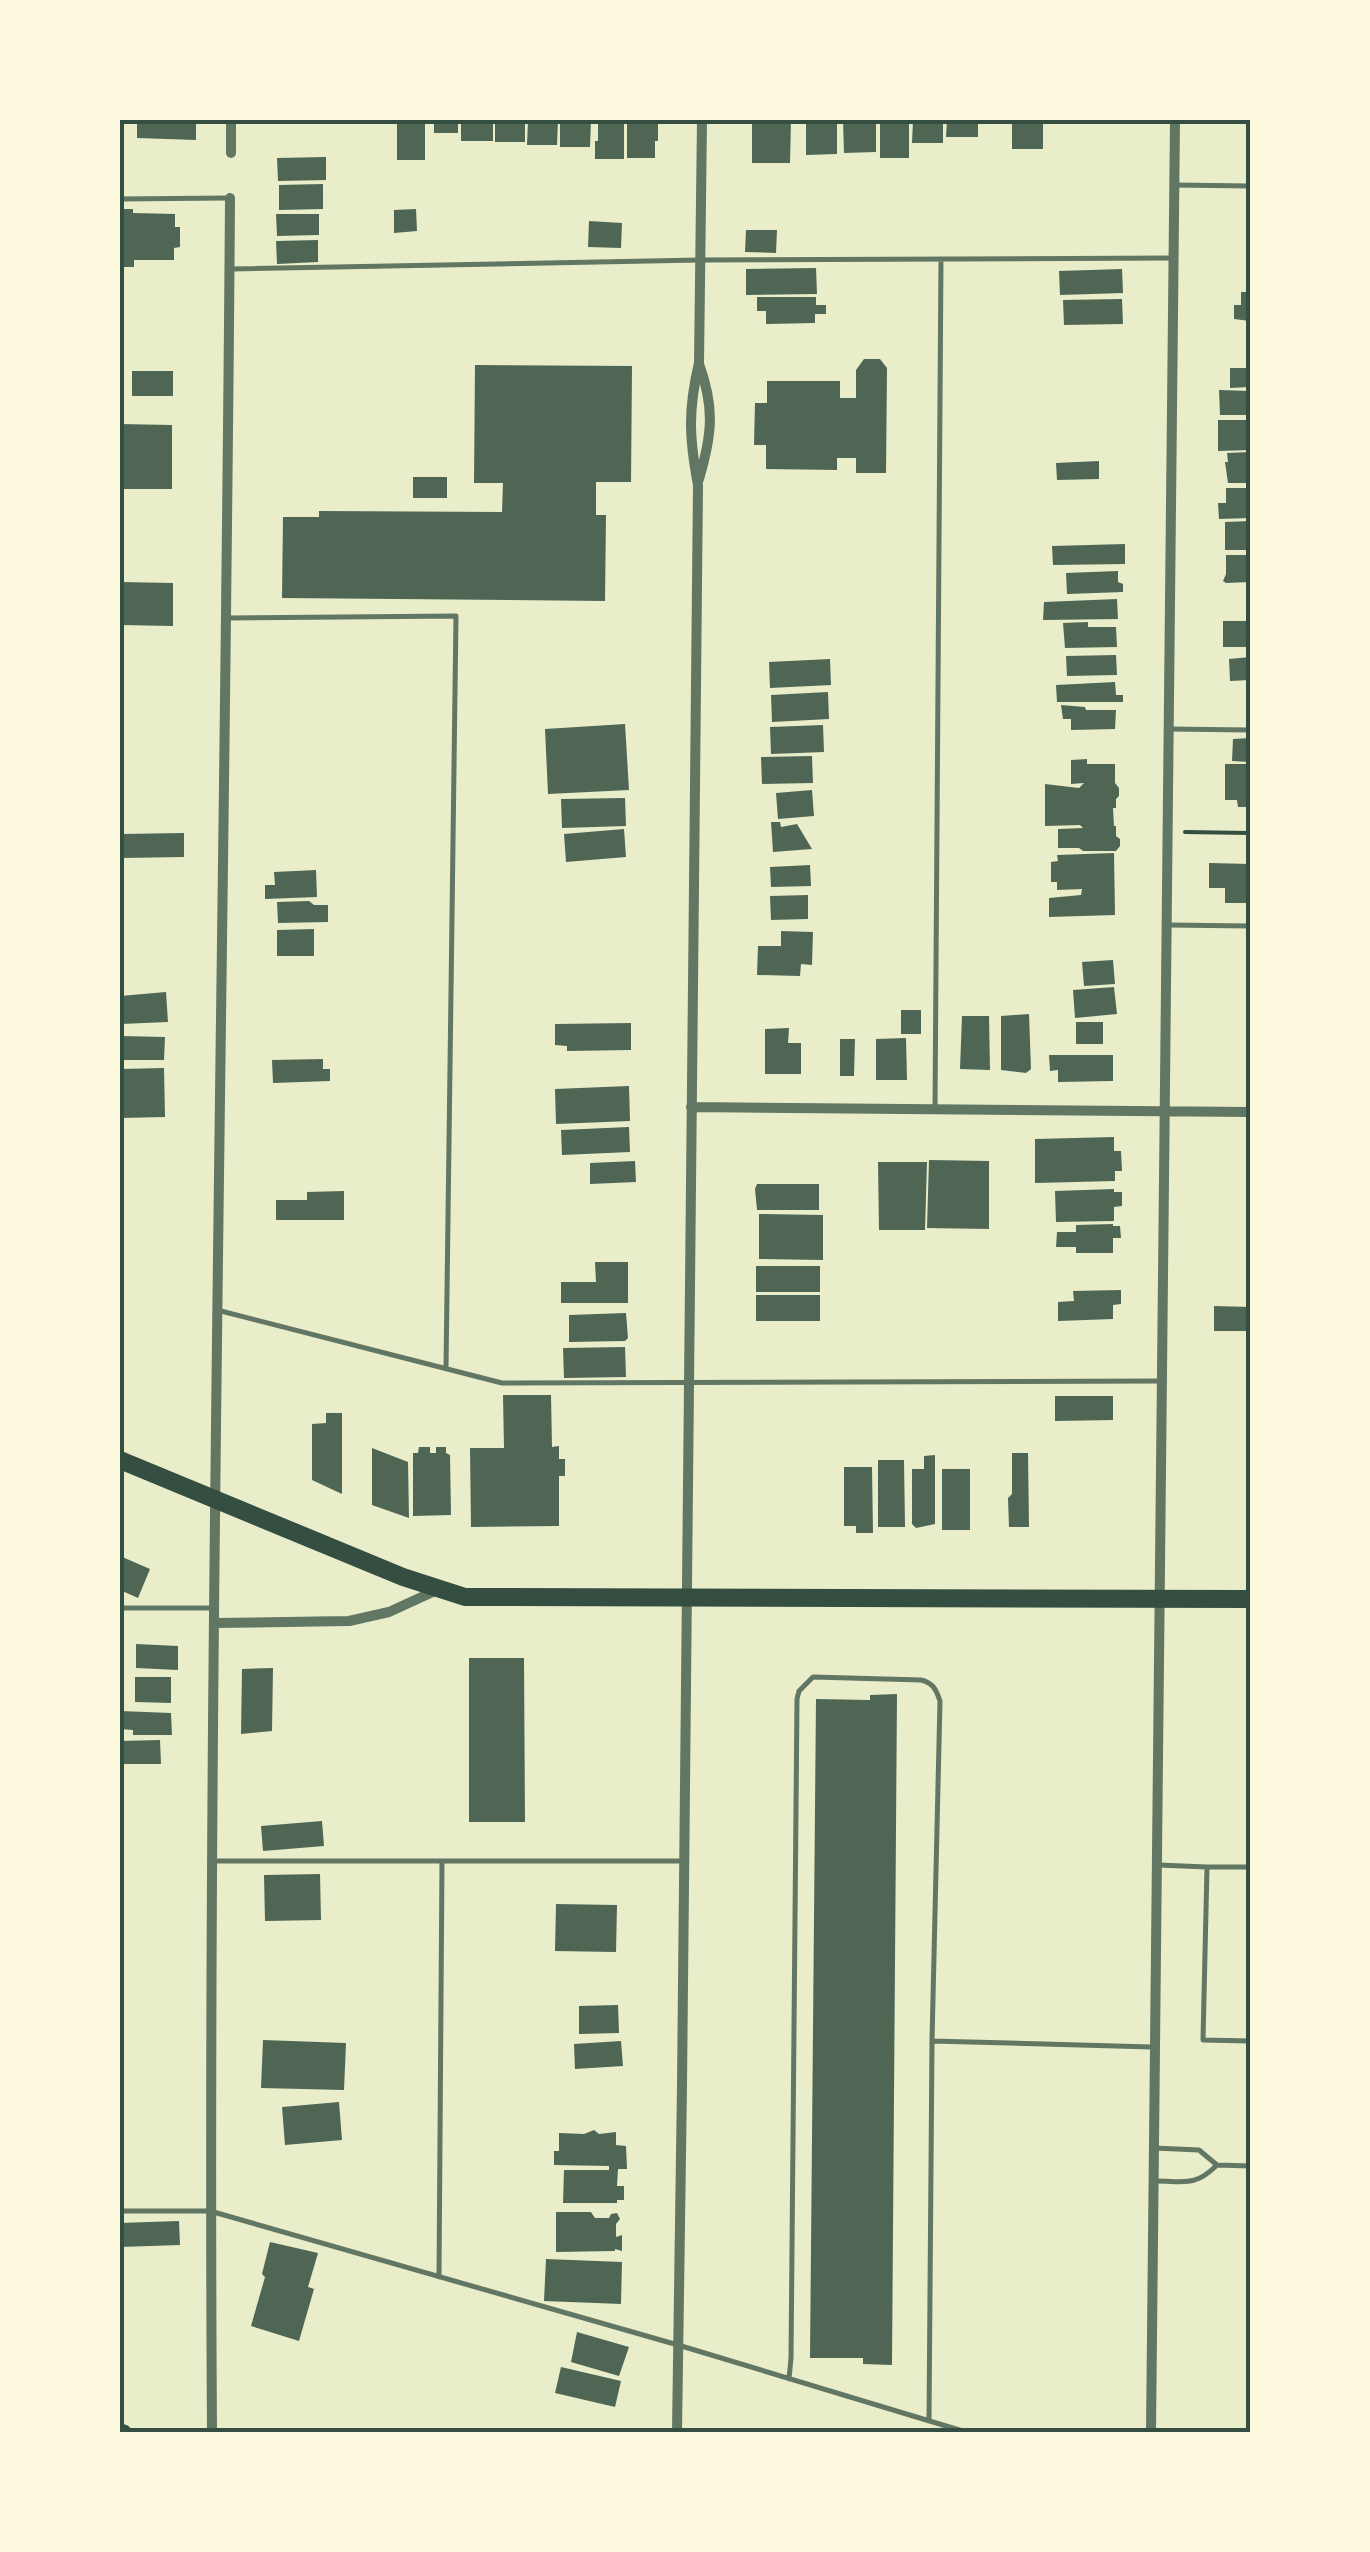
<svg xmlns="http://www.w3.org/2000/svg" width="1370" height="2552" font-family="'Golos Text',sans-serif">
<rect width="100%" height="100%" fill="#e9edc9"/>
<path fill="#4f6655" d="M 137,120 L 196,120 L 196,140 L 137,138 Z
M 397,120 L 425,120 L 425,160 L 397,160 Z
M 434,120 L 458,120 L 458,133 L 434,133 Z
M 461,120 L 493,120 L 493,141 L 461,141 Z
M 495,120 L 525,120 L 525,142 L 495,142 Z
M 528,120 L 558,120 L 557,145 L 527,145 Z
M 560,120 L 591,120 L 590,147 L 560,147 Z
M 598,120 L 624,120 L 624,159 L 595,159 L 595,141 L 598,141 Z
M 627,120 L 655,120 L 655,122 L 658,122 L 658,141 L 655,141 L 655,158 L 627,158 Z
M 752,120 L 791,120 L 790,163 L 752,163 Z
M 806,120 L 837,120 L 837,154 L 806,155 Z
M 843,120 L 876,120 L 876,152 L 844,153 Z
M 880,120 L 909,120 L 909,158 L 880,158 Z
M 913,120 L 943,120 L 943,143 L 912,143 Z
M 947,120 L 978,120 L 978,137 L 946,137 Z
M 1012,120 L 1043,120 L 1043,149 L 1012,149 Z
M 326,157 L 326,180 L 278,181 L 277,158 Z
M 323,184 L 323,209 L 279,210 L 279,185 Z
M 120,209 L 133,209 L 133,213 L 175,214 L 175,227 L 180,227 L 180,247 L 174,248 L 174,260 L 134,260 L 134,267 L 120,267 Z
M 416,209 L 417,231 L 394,233 L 394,210 Z
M 276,214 L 319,214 L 319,235 L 277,236 Z
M 589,221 L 622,223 L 621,248 L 588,247 Z
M 746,230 L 777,230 L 776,253 L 745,252 Z
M 318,240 L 318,262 L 277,264 L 276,241 Z
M 816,268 L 817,294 L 746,295 L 746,269 Z
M 1122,269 L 1123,293 L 1060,295 L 1059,271 Z
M 1241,292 L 1250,292 L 1250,321 L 1234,319 L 1234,305 L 1241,305 Z
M 757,297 L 816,297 L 816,305 L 826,305 L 826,314 L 815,314 L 815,323 L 766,324 L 766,311 L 757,311 Z
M 1122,299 L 1123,324 L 1064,325 L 1063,300 Z
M 864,359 L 880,359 L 887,368 L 886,473 L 856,473 L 856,458 L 837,458 L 837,470 L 766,469 L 766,445 L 754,445 L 755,403 L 767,403 L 767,381 L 840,381 L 840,398 L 856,398 L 856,370 Z
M 475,365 L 632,366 L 631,482 L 596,482 L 596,515 L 606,515 L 605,601 L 282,598 L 283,517 L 319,517 L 319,511 L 502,512 L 503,483 L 474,483 Z
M 1230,368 L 1250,368 L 1250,387 L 1230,388 Z
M 132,371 L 173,371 L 173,396 L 132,396 Z
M 1219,390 L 1250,391 L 1250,415 L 1220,415 Z
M 1218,420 L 1250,420 L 1250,450 L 1218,451 Z
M 120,424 L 172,425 L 172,489 L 120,489 Z
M 1250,452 L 1250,483 L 1228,483 L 1225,462 L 1228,462 L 1227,453 Z
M 1099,461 L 1099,479 L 1057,480 L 1056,463 Z
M 413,477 L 447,477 L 447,498 L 413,498 Z
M 1226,488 L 1250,488 L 1250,518 L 1219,519 L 1218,503 L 1226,503 Z
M 1250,521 L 1250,550 L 1225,550 L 1225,522 Z
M 1125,544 L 1125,564 L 1053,565 L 1052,546 Z
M 1226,555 L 1250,555 L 1250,582 L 1226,583 L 1223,581 L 1226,574 Z
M 1118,571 L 1118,582 L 1123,584 L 1123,592 L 1067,594 L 1066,573 Z
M 120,582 L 173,583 L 173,626 L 120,625 Z
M 1117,599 L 1118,619 L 1043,620 L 1044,602 Z
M 1223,621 L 1250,621 L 1250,647 L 1223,647 Z
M 1088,622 L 1088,627 L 1116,627 L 1117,647 L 1065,648 L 1063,623 Z
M 1116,655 L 1117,675 L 1067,676 L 1066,656 Z
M 1250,657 L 1250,680 L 1230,681 L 1229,659 Z
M 830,659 L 831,685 L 770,688 L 769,662 Z
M 1115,682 L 1116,695 L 1123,695 L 1123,702 L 1057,702 L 1056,685 Z
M 828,692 L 829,719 L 772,722 L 771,695 Z
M 1061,705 L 1085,707 L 1086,710 L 1116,710 L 1115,729 L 1071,730 L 1071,719 L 1063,719 Z
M 625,724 L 629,790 L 548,794 L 545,729 Z
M 823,725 L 824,752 L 771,754 L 770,727 Z
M 1250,738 L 1250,762 L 1232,761 L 1233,739 Z
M 812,756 L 813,783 L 762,784 L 761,757 Z
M 1087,759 L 1087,764 L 1115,764 L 1115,783 L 1119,788 L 1119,796 L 1116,799 L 1116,808 L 1113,808 L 1114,826 L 1116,826 L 1116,836 L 1120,839 L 1120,846 L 1116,851 L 1083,851 L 1079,848 L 1058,848 L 1058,829 L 1083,828 L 1080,825 L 1045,826 L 1045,784 L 1079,788 L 1084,783 L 1071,784 L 1071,760 Z
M 1225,764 L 1250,764 L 1250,807 L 1238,807 L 1237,800 L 1225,800 Z
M 812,790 L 814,816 L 778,819 L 776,793 Z
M 625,798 L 626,826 L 562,828 L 561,799 Z
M 771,822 L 780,822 L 781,827 L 797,824 L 812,849 L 773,852 Z
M 624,829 L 626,857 L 566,862 L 564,834 Z
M 184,833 L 184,857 L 122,858 L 122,834 Z
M 1114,853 L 1115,915 L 1049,917 L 1049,898 L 1081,895 L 1082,889 L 1057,890 L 1057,882 L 1051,882 L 1051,862 L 1058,861 L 1057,855 Z
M 1209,863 L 1250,864 L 1250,903 L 1225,903 L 1225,888 L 1209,888 Z
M 810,865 L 811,886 L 771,887 L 770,867 Z
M 316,870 L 317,897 L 265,899 L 265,885 L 275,885 L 274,872 Z
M 808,895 L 808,919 L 771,920 L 770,896 Z
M 309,901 L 314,905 L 328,905 L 328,922 L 278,923 L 277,902 Z
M 314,929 L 314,956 L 277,956 L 277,930 Z
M 781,931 L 813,932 L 812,965 L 801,964 L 800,976 L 757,975 L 758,946 L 781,946 Z
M 1113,960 L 1115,984 L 1084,986 L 1082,962 Z
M 1114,987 L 1117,1014 L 1075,1018 L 1073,990 Z
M 166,992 L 168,1022 L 121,1024 L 120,996 Z
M 901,1010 L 921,1010 L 921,1034 L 901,1034 Z
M 1029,1014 L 1031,1069 L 1026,1073 L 1001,1070 L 1001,1016 Z
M 962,1016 L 989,1016 L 990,1070 L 960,1069 Z
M 1076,1022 L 1103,1022 L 1103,1044 L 1076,1044 Z
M 631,1023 L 631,1050 L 567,1051 L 567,1046 L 555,1045 L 555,1024 Z
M 789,1028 L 788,1043 L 801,1043 L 801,1074 L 765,1074 L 765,1029 Z
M 120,1036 L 165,1037 L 164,1060 L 120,1060 Z
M 906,1038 L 907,1080 L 876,1080 L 876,1039 Z
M 840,1039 L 855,1039 L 854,1076 L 840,1076 Z
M 1049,1055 L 1113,1055 L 1113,1081 L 1058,1082 L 1058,1070 L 1050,1071 Z
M 323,1059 L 323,1069 L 330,1069 L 330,1081 L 273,1083 L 272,1060 Z
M 164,1068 L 165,1117 L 120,1118 L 120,1069 Z
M 629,1086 L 630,1121 L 556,1124 L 555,1089 Z
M 629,1127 L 630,1152 L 562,1155 L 561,1130 Z
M 1114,1137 L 1114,1151 L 1121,1151 L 1122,1171 L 1115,1171 L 1115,1181 L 1035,1183 L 1035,1139 Z
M 929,1160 L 989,1161 L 989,1229 L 927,1228 Z
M 635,1161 L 636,1182 L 590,1184 L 590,1163 Z
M 878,1162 L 927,1162 L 925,1230 L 879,1230 Z
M 757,1184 L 819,1184 L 819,1210 L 757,1210 L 755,1189 Z
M 1114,1189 L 1114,1192 L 1122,1192 L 1122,1206 L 1114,1207 L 1114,1221 L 1056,1222 L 1055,1191 Z
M 344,1191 L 344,1220 L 276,1220 L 276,1200 L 307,1200 L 307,1192 Z
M 759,1214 L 823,1215 L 823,1260 L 759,1259 Z
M 1113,1224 L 1113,1226 L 1120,1226 L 1121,1238 L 1113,1238 L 1113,1253 L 1076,1253 L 1076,1247 L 1056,1247 L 1057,1232 L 1076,1232 L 1076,1225 Z
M 595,1262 L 628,1262 L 628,1303 L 561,1303 L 561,1282 L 596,1282 Z
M 756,1266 L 820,1266 L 820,1292 L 756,1292 Z
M 1121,1290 L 1121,1304 L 1113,1305 L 1113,1319 L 1058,1321 L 1058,1302 L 1074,1301 L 1073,1291 Z
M 756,1295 L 820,1295 L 820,1321 L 756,1321 Z
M 1214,1306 L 1250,1307 L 1250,1331 L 1214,1331 Z
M 626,1313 L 628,1338 L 625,1341 L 569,1342 L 569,1315 Z
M 625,1347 L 626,1377 L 564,1378 L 563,1348 Z
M 503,1395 L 551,1395 L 552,1447 L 559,1446 L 559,1459 L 565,1459 L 565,1476 L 559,1476 L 559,1526 L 471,1527 L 470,1448 L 504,1448 Z
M 1055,1396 L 1113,1396 L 1113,1420 L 1055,1421 Z
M 326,1413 L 342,1413 L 342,1494 L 312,1480 L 312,1424 L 326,1423 Z
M 419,1447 L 430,1447 L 430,1453 L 436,1453 L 436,1447 L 446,1447 L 446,1453 L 450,1455 L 451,1515 L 413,1516 L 413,1453 L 418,1453 Z
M 372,1448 L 408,1462 L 409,1518 L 372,1505 Z
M 1012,1453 L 1028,1453 L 1029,1527 L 1009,1527 L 1008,1498 L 1012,1494 Z
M 935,1455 L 935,1524 L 916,1528 L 912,1524 L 912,1469 L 924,1469 L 924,1456 Z
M 878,1460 L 904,1460 L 905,1527 L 878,1527 Z
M 844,1467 L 872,1467 L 873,1533 L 856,1533 L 856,1526 L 844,1526 Z
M 942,1469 L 970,1469 L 970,1530 L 942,1530 Z
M 120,1556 L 150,1569 L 138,1598 L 120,1590 Z
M 136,1644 L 178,1646 L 178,1670 L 136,1668 Z
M 469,1658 L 524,1658 L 525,1822 L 469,1822 Z
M 273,1668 L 272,1731 L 241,1734 L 242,1669 Z
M 135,1677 L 171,1677 L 171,1703 L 135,1702 Z
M 897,1694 L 892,2365 L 863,2364 L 863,2358 L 810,2358 L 816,1699 L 870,1700 L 870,1695 Z
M 120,1711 L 171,1713 L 172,1735 L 133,1735 L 133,1730 L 120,1729 Z
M 160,1740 L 161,1764 L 120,1764 L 120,1741 Z
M 322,1821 L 324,1846 L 263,1851 L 261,1826 Z
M 320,1874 L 321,1920 L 265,1921 L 264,1875 Z
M 556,1904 L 617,1905 L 616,1952 L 555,1951 Z
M 618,2005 L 619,2033 L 579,2034 L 579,2006 Z
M 263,2040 L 346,2043 L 344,2090 L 261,2088 Z
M 621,2041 L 623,2066 L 575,2069 L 574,2044 Z
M 339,2102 L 342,2140 L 285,2145 L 282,2107 Z
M 594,2130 L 599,2134 L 616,2132 L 616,2145 L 626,2146 L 627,2169 L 618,2169 L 617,2186 L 624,2186 L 624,2200 L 617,2200 L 617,2203 L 563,2203 L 564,2170 L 609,2170 L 609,2166 L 554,2165 L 554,2151 L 559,2151 L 559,2133 L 584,2134 Z
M 556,2212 L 591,2212 L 595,2218 L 609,2218 L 611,2214 L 617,2213 L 620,2219 L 616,2224 L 616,2237 L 622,2235 L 622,2251 L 615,2249 L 615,2251 L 556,2252 Z
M 179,2221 L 180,2245 L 120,2247 L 120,2223 Z
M 270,2242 L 318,2253 L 308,2287 L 314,2289 L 299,2341 L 251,2326 L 265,2277 L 262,2274 Z
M 546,2259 L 622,2262 L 621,2304 L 544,2301 Z
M 577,2332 L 629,2347 L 619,2376 L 571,2362 Z
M 561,2367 L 621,2381 L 615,2407 L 555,2393 Z"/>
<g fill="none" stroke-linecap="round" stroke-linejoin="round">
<path stroke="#344e41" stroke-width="4" d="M 1185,832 L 1250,833"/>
<path stroke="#617663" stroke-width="5" d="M 1174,185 L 1250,186
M 120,199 L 227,198
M 231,269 L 700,260 L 1173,258
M 228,618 L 456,616 L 446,1368
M 1169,729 L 1250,730
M 1168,925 L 1250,926
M 935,1109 L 941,259
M 217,1310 L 502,1383 L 1160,1381
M 120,1608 L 212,1608
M 213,1861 L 681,1861
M 1158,1865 L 1207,1867 L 1203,2040 L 1250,2041
M 1207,1867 L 1250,1867
M 1154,2148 L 1199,2150 L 1217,2165 L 1250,2166
M 1156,2181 C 1185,2181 1195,2187 1217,2165
M 120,2211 L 210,2211 L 678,2345 L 966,2432
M 439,2277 L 442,1861
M 789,2379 L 791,2358 L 797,1699 L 799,1691 L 813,1677 L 921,1680 C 933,1683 936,1689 940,1701 L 932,2041
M 929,2421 L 932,2041 L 1152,2047"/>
<path stroke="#617663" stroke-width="10" d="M 231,153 L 231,120
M 699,364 C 715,408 712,435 699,479
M 691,1107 L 1250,1112
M 214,1623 L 349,1621 L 389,1612 L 437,1590
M 212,2432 C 207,1687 225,943 230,198
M 677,2432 L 682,2085 L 698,485 C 689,437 688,410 699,363 L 702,120
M 1151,2432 L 1175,120"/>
<path stroke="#344e41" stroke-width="15" d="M 120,2431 L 124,2432"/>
<path stroke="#344e41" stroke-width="18" d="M 120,1460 L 403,1577 L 465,1597 L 1250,1599"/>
</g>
<rect width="1370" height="2552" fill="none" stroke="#fefae0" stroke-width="245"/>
<rect x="122" y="122" width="1126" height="2308" fill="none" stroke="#344e41" stroke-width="4"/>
</svg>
